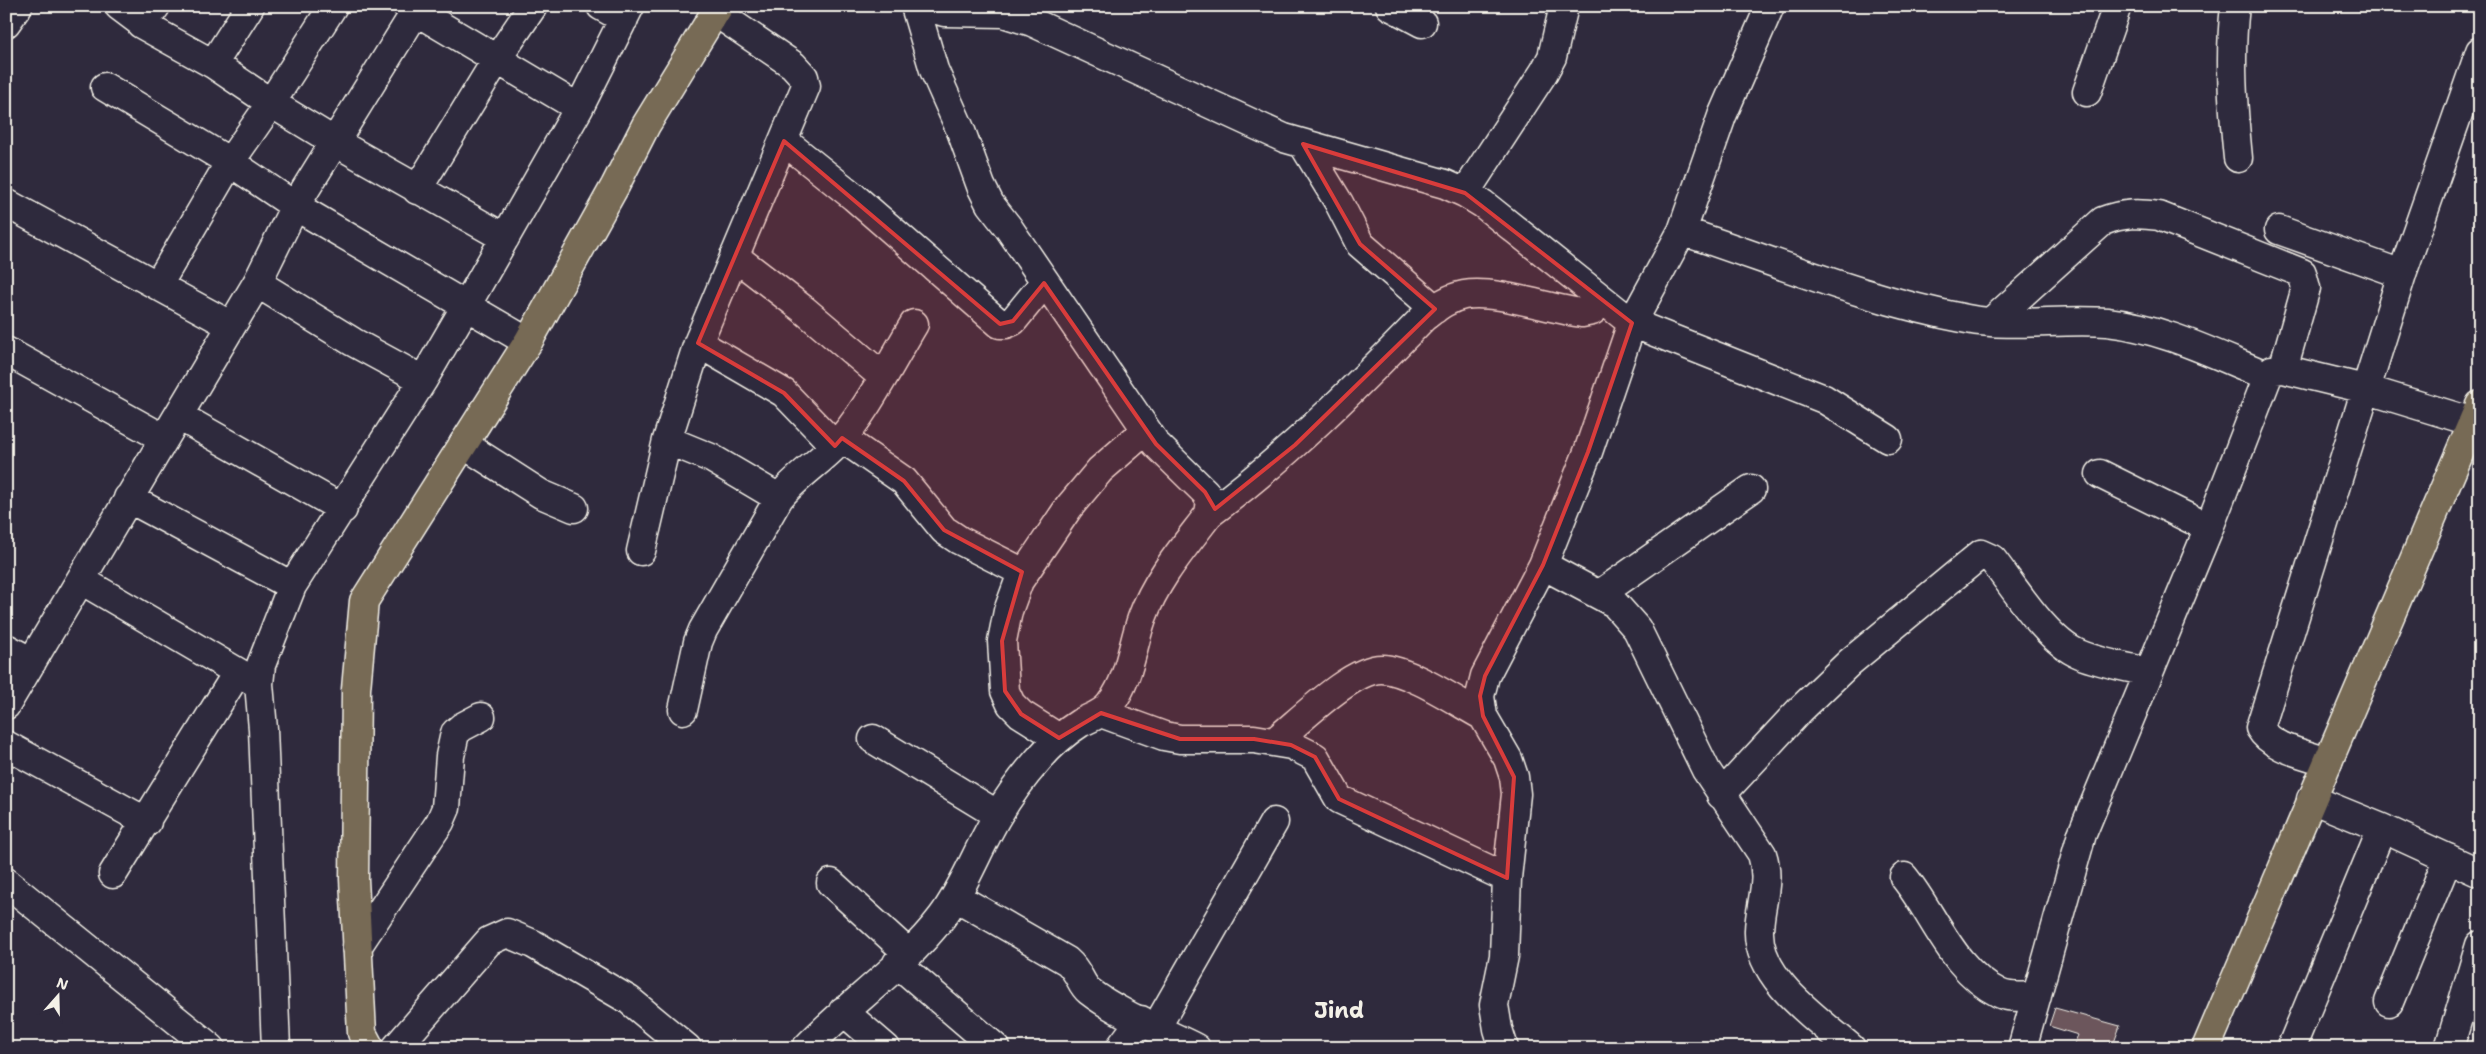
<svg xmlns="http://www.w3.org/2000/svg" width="2486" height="1054" font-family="'Shantell Sans',sans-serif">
<rect width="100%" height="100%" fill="#2f2a3d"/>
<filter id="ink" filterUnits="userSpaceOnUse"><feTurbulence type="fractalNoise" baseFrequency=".02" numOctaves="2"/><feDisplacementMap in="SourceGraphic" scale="10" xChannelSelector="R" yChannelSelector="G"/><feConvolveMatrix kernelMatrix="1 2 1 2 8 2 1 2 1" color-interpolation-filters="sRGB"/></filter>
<g filter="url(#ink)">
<path fill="#6c565b" stroke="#f4f1e8" d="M 2055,1008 L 2120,1026 L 2112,1048 L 2085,1048 L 2074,1044 L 2078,1035 L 2049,1026 Z"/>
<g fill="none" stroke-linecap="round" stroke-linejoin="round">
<g stroke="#f4f1e8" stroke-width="31">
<path id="minor" d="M 119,6 L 143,24 L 156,6
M 407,6 L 579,108
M 601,6 L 624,19
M 925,6 L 944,12 L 1003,13 L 1032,22 L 1284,138 L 1445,184 L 1465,193 L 1483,204 L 1632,323 L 1824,399 L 1888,439
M 1390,6 L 1422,23
M 2235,6 C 2229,58 2233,107 2238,158
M 6,23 L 18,6
M 141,24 L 213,64 L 271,103 L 335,142 L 505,238
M 213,64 L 250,6
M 105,87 L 230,162 L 295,206 L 528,342
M 2087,92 L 2117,6
M 784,141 L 854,197 L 1000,324 L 1006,324 L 1013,321 L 1044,283
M 1303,144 L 1339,203 L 1360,244 L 1435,309
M 417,190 L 497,59 L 533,6
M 1465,193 L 1544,72 L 1552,57 L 1564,6
M 6,203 L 230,325
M 2279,230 L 2402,274
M 1682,231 L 1722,116 L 1770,6
M 734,256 L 803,309 L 882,376
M 257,283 L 353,342 L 423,380
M 158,285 L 230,162 L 271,103 L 333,6
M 1991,322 L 2103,221 C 2123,213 2138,213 2159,216 L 2302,273 L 2306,288 L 2283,369
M 698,343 L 784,393 L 835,446
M 6,351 L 163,438
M 179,416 L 343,509
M 842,438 L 904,481 L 944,530 L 959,540 L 1024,573
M 667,440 L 711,458 L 779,498
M 463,444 L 541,494 L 574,508
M 2100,474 L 2209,528
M 128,498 L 292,586
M 1209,514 C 1289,455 1355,388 1424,317 C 1436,308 1448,298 1464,295 C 1495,289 1549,309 1582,313 L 1592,311 L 1604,301
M 641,551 L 667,440 L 698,343 L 806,86 L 804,77 L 793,65 L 715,12
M 1543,565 L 1614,603 L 1637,629 L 1706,770 L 1762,854 C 1771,881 1760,903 1759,930 C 1757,979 1818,1019 1851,1048
M 81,580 L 253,681
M 1600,594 L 1751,489
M 6,648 L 32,662
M 6,705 L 257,283 L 295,206 L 419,6
M 683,710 L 698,642 L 703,630 L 779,498 C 795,478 817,464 835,446 C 865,415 891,362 914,324
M 1101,713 L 1164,736 L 1180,739 L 1254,739 L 1291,745 L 1315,757 L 1339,799 L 1507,878
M 1059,738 L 1021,714 L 1011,704 L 1005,691 L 1002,641 L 1008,611 L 1019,581 L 1069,507 L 1100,470 L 1146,430
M 873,739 L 998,815
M 1275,741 C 1299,722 1352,668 1382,669 C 1410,670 1457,702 1483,716
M 6,745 L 147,822
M 2328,762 C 2306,754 2272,749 2260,728 L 2402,274 L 2480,51
M 1721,795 L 1800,710 L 1850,662 L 1981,554 L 1992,559 C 2014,587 2047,641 2079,654 C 2101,663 2126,667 2149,672
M 2311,799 L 2382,828 L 2480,873
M 113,874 L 237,673
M 1904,877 C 1934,914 1953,971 1999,993 C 2011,999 2024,996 2037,996
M 6,882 L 211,1048
M 831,883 L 908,953
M 956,897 L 1067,961 C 1080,972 1080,984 1089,991 C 1117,1013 1164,1032 1196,1048
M 357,947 L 440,822 L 446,808 L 450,756 L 455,733 L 462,727 L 481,717
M 897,963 L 996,1048
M 2389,1002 L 2448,858
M 843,1011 L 886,1048
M 1156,1028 L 1274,822
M 276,1048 L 263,729 L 259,684 L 261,665 L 292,586 L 423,380 L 466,306 L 579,108 L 630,6
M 396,1048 L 489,941 L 507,933 L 533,944 L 629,1000 L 687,1048
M 806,1048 C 849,1003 904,967 942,917 C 965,886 978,848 998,815 C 1009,796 1023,777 1038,760 C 1050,746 1064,733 1080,723 C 1091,717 1104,714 1111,703 C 1130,678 1132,646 1142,618 C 1156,579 1184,547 1209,514 L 1211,501 L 1205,492 L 1156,444 L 1008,227 L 990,204 L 981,186 L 961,131 L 934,70 L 915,6
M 1120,1048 L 1141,1020
M 1504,1048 L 1498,1029 L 1494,1005 L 1504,956 L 1507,878 L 1516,794 L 1514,777 L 1508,759 L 1483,716 L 1480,696 L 1485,676 L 1543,565 L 1588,452 L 1632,323 L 1682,231 C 1776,262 1870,301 1967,319 C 2013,328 2061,318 2107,322 C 2163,328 2216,355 2268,376
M 2022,1048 L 2082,834 L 2209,528 L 2268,376 L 2272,370 L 2283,369 L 2365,389 L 2473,422
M 2291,1048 L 2382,828
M 2449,1048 L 2480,945"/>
</g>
<g stroke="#f4f1e8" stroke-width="31">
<path id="major" d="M 370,1048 L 362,1033 L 354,879 L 356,689 L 364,601 L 528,342 L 615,186 L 646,125 L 719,6
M 2206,1048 L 2480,405"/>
</g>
<use href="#minor" stroke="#2f2a3d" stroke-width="28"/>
<use href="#major" stroke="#776a54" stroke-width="28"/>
</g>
</g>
<path fill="#d93c3b" fill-opacity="0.2" stroke="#d93c3b" stroke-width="4" stroke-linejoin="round" d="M 784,141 L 1000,324 L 1013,321 L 1044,283 L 1156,444 L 1205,492 L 1215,509 L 1295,445 L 1435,309 L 1360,244 L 1303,144 L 1465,193 L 1632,323 L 1588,452 L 1543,565 L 1485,676 L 1480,696 L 1483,716 L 1514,777 L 1507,878 L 1339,799 L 1315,757 L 1291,745 L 1254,739 L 1180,739 L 1101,713 L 1059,738 L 1021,714 L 1005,691 L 1002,641 L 1022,572 L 944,530 L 904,481 L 842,438 L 835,446 L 784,393 L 698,343 Z"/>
<g text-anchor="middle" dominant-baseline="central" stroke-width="4" stroke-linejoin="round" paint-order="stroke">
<g font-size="22" font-weight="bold" fill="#f4f1e8" stroke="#2f2a3d">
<text x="1339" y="1010">Jind</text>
</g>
</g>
<rect width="2486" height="1054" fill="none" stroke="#2f2a3d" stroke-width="25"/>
<rect x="12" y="12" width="2461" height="1029" fill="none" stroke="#f4f1e8" stroke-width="2" filter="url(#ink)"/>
<g transform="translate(58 996) rotate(20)" stroke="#2f2a3d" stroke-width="4" paint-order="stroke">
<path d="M0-4L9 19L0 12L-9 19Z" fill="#f4f1e8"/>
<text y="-8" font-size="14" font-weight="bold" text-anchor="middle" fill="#f4f1e8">N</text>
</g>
</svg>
